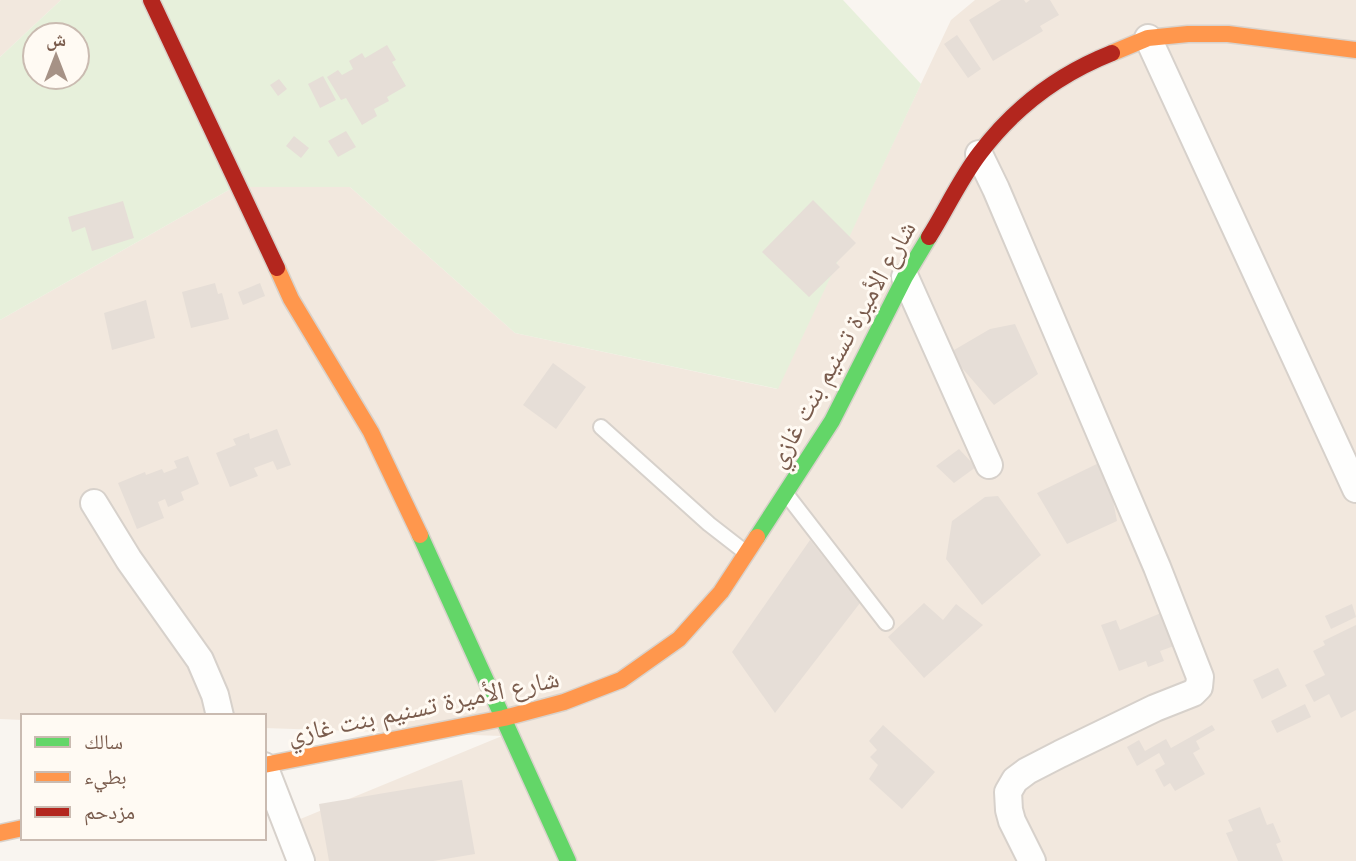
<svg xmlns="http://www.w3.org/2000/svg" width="1356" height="861" font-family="Mulish,'Noto Naskh Arabic',sans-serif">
<rect width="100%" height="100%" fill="#f9f5f0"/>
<path fill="#f2e8de" d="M 0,0 L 61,0 L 0,57 Z
M 975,0 L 1356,0 L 1356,861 L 294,861 L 276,829 L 502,736 L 264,728 L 264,716 L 23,716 L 23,720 L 0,719 L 0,320 L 234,187 L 350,187 L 515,333 L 777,389 L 951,20 Z"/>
<path fill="#e7f0db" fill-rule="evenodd" d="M 61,0 L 843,0 L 921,84 L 778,389 L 515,333 L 350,187 L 234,187 L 0,320 L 0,57 ZM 35,35 L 77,35 L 77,77 L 35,77 Z"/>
<path fill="#e6ded7" d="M 1001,0 L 1024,0 L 1026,3 L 1030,0 L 1050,0 L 1059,15 L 1040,26 L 1043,31 L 993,61 L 969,20 Z
M 957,35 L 981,69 L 968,78 L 944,44 Z
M 387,45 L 396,60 L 392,62 L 406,86 L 387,97 L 389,101 L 374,109 L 377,116 L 362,125 L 346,98 L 341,100 L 327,77 L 338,70 L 342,75 L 353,69 L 349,61 L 362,53 L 365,58 Z
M 323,76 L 336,100 L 320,108 L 308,84 Z
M 279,79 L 287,89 L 278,96 L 270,85 Z
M 346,131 L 356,147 L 338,157 L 328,141 Z
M 294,136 L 309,148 L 301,158 L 286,146 Z
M 813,200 L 856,243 L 836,263 L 840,267 L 809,297 L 762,252 Z
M 123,201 L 134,238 L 92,251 L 85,227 L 72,232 L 68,217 Z
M 215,283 L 218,294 L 222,293 L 229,319 L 191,328 L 182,292 Z
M 260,283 L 265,296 L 243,305 L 238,292 Z
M 146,300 L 155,338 L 112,350 L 104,313 Z
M 1015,324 L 1038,374 L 994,405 L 949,353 L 990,329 Z
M 553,363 L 586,387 L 556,429 L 523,405 Z
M 277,429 L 291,465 L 277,470 L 273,461 L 254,468 L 258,476 L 230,487 L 216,453 L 236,445 L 233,439 L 249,433 L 250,439 Z
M 959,449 L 976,467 L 954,483 L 936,466 Z
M 188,456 L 199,484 L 181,492 L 184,500 L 168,507 L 165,499 L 158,502 L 164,518 L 137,529 L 118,483 L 145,472 L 146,475 L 162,469 L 164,473 L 177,468 L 174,461 Z
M 1105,460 L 1117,521 L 1067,544 L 1037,493 Z
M 998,496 L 1041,555 L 982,605 L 946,559 L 952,521 L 985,497 Z
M 810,540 L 860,603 L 775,713 L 732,652 Z
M 924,603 L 943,620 L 956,604 L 983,625 L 924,678 L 888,637 Z
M 1352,604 L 1356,617 L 1331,629 L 1325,616 Z
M 1161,613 L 1174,646 L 1160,651 L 1164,661 L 1148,667 L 1146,661 L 1119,671 L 1101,625 L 1116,620 L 1120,630 Z
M 1356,625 L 1356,710 L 1341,718 L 1329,694 L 1314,702 L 1305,685 L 1325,675 L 1313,651 L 1325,645 L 1323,641 Z
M 1278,668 L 1287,686 L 1262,699 L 1253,680 Z
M 1305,704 L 1311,717 L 1277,733 L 1271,721 Z
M 883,725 L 935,772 L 902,809 L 869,779 L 878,765 L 870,757 L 877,750 L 869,741 Z
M 1212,725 L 1215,730 L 1196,741 L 1200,749 L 1193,753 L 1205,774 L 1175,791 L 1170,783 L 1164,787 L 1155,770 L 1165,764 L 1159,753 L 1137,766 L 1127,747 L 1139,740 L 1145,751 L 1166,739 L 1171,748 Z
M 462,780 L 475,854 L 433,861 L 329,861 L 319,804 Z
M 1260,807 L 1267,825 L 1273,823 L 1281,842 L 1276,844 L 1283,861 L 1238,861 L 1226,833 L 1233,831 L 1228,820 Z"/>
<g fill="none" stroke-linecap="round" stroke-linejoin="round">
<g stroke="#d7d1cb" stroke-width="18">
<path id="lane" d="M 601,427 L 709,524 L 745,552
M 787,495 L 886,623"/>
</g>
<g stroke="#d7d1cb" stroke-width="30">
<path id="street" d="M 1148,38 L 1356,489
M 979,154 L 996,189 L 1157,567 L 1200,677 L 1199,687 L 1193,693 L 1155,708 L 1060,754 L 1027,771 L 1015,780 L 1008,792 L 1009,810 L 1012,821 L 1032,861
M 905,277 L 989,465
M 94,503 L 129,560 L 200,660 L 215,695 L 220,716
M 264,766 L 301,861"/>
</g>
<g stroke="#d9d2cb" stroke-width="19">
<path id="fast" d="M 420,535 L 568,861
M 757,537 L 832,421 L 905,277 L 929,237"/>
</g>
<g stroke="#d9d2cb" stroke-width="19">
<path id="slow" d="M 1112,53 L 1148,38 L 1188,34 L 1228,34 L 1356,50
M 277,268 L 291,299 L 371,432 L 420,535
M 264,765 L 504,718 L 564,702 L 621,680 L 679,639 L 721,592 L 757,537
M 0,833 L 23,828"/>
</g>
<g stroke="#d9d2cb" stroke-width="19">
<path id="jam" d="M 151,0 L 277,268
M 929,237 C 946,210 960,179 980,153 C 1014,108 1059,74 1112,53"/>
</g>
<use href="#lane" stroke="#fefefd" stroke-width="14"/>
<use href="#street" stroke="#fefefd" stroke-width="26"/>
<use href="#fast" stroke="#63d668" stroke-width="16"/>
<use href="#slow" stroke="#ff974d" stroke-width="16"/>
<use href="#jam" stroke="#b3261e" stroke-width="16"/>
</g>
<g text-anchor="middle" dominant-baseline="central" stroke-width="6" stroke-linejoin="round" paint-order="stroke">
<g font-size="26" fill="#7a5c4d" stroke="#fffaf3">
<text transform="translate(841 344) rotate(-61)">شارع الأميرة تسنيم بنت غازي</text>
<text transform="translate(423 706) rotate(-12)">شارع الأميرة تسنيم بنت غازي</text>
</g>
</g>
<rect x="21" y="714" width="245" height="126" fill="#fffaf3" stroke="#cabbb1" stroke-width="2"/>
<rect x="35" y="737" width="35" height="10" fill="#63d668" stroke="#cabbb1" stroke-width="2"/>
<text x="84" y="749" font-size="21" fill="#7a5c4d">سالك</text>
<rect x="35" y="772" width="35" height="10" fill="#ff974d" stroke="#cabbb1" stroke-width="2"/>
<text x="84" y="784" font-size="21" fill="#7a5c4d">بطيء</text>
<rect x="35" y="807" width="35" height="10" fill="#b3261e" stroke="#cabbb1" stroke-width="2"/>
<text x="84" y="819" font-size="21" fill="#7a5c4d">مزدحم</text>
<g transform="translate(56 56)"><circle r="33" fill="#fffaf3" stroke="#cabbb1" stroke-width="2"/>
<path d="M0-5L12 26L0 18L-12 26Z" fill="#a69286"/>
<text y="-10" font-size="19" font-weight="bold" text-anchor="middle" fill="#7a5c4d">ش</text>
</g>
</svg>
